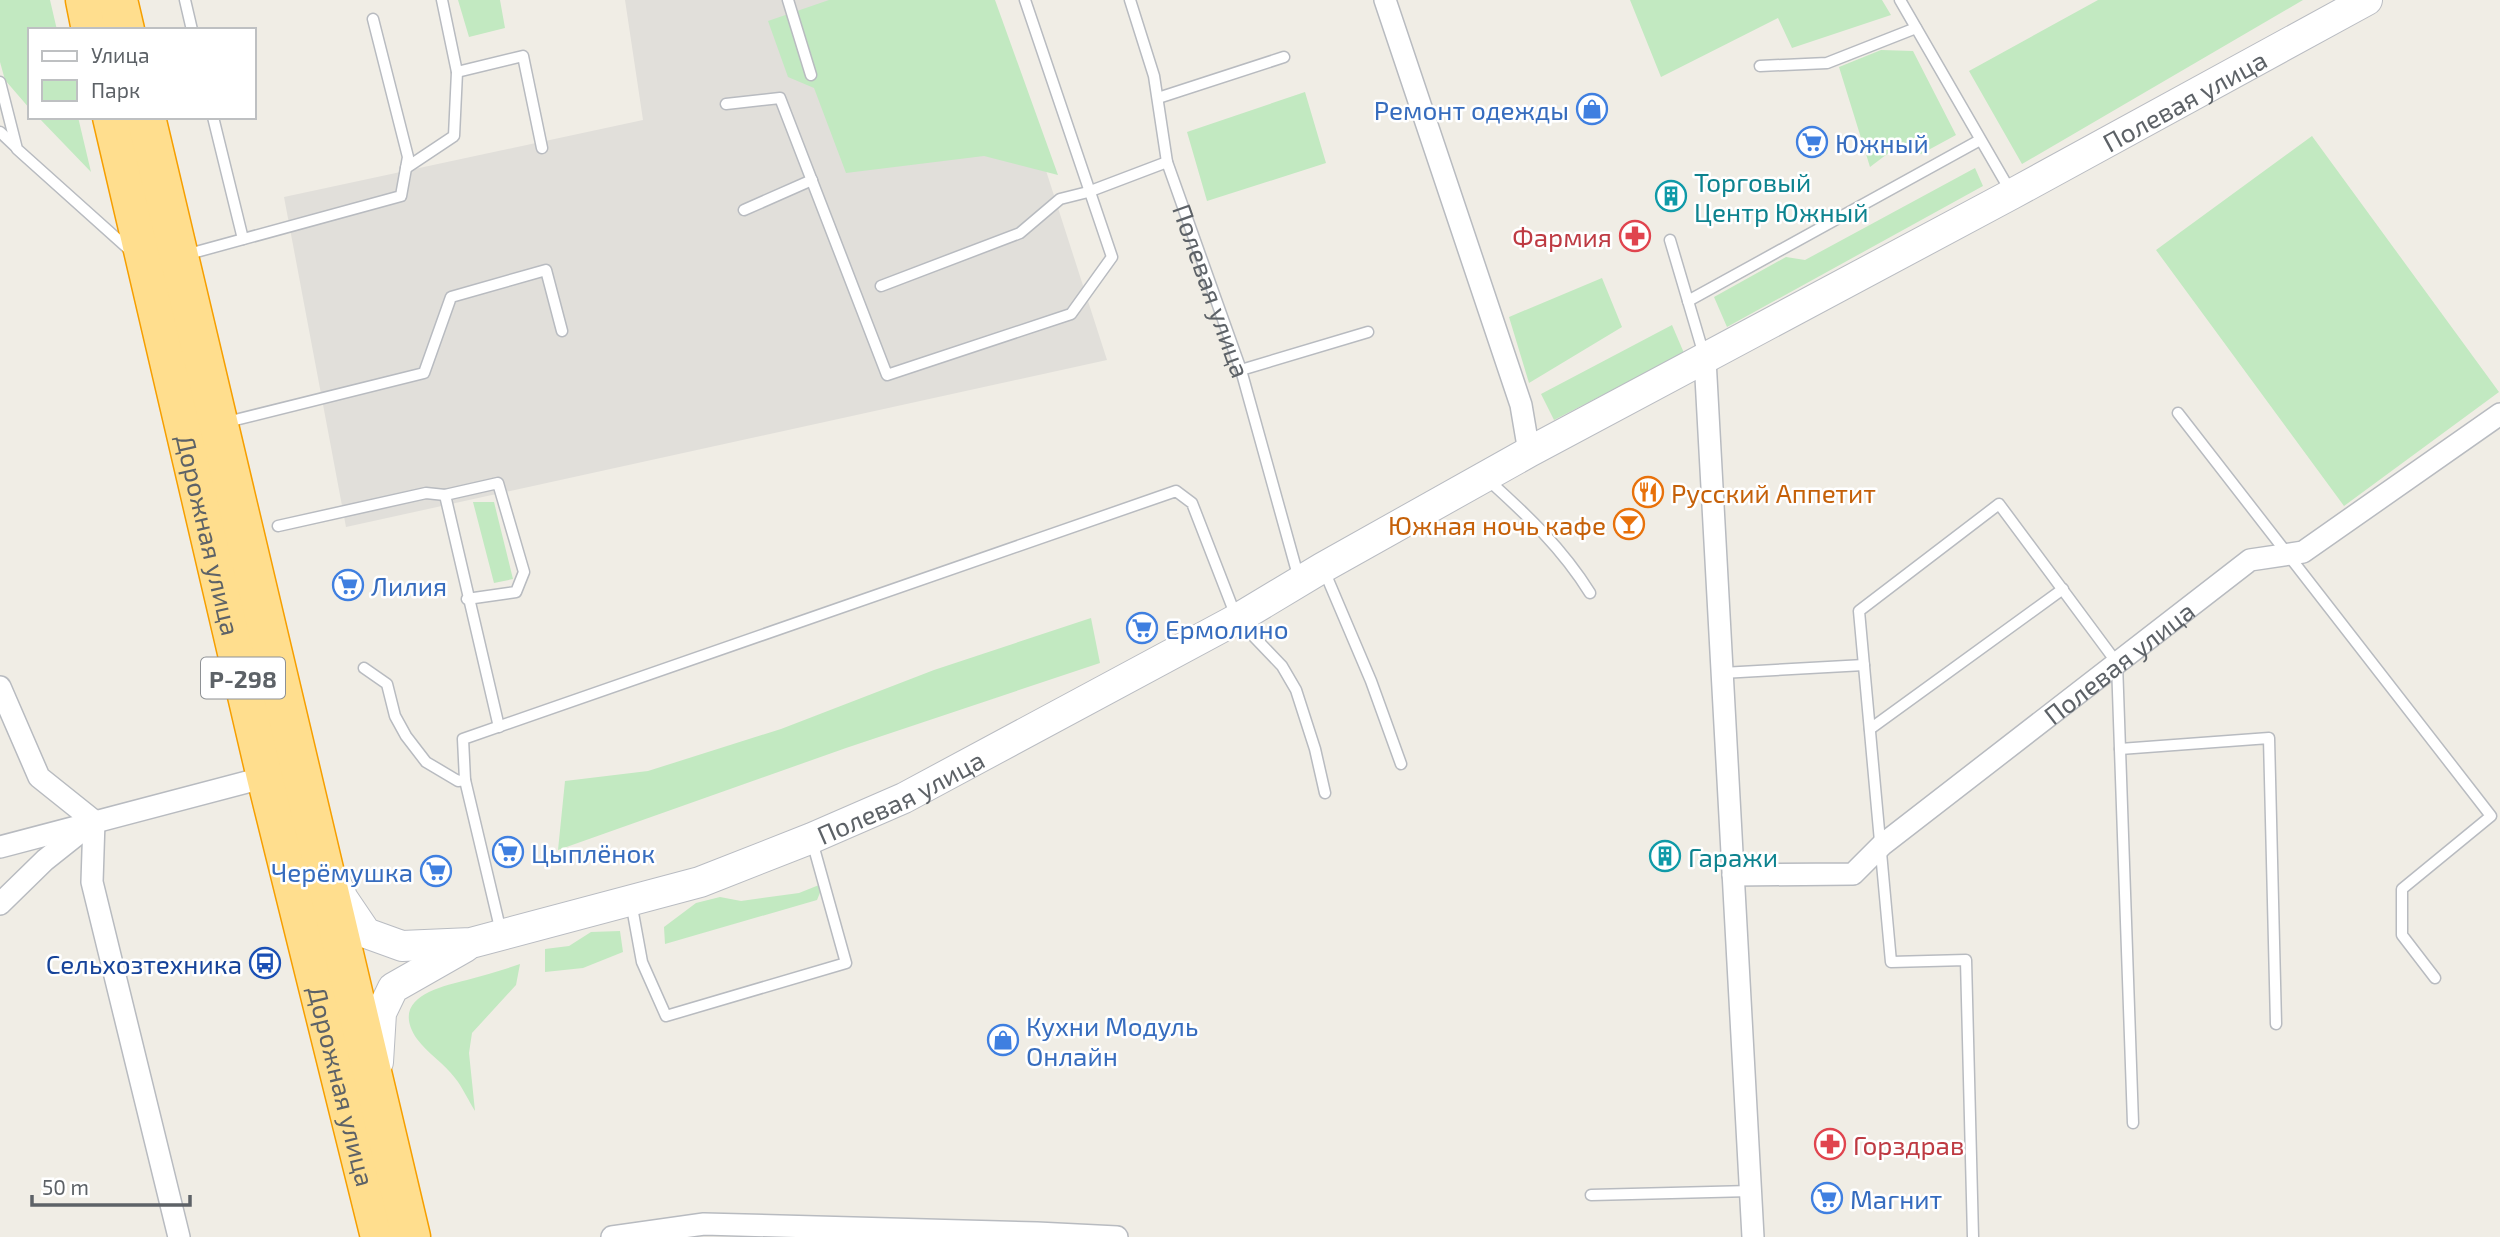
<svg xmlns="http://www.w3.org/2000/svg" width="2500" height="1237" font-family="'Exo 2',sans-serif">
<rect width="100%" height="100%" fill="#f0ede5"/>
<path fill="#e1dfda" d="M 625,0 L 991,0 L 1107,360 L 346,527 L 284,197 L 643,120 Z"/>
<path fill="#c2e9c1" d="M 0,0 L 50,0 L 57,30 L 30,30 L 30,109 L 5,80 L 0,62 Z
M 458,0 L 500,0 L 505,28 L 469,37 Z
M 829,0 L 995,0 L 1058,175 L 984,156 L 846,173 L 814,88 L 788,77 L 768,21 Z
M 1630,0 L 1882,0 L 1891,15 L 1792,48 L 1778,18 L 1661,77 Z
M 2098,0 L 2303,0 L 2022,164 L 1969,71 Z
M 1881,50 L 1913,51 L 1956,135 L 1921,154 L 1903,142 L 1870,167 L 1839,67 Z
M 1305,92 L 1326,163 L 1207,201 L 1187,132 Z
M 38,117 L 78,117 L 91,172 Z
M 2312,136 L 2499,392 L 2344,506 L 2156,250 Z
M 1975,168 L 1983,186 L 1727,327 L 1714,297 L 1786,257 L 1805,260 Z
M 1602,278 L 1622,327 L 1529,383 L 1509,317 Z
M 1672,325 L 1684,353 L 1554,420 L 1541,394 Z
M 473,502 L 494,502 L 513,579 L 494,583 Z
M 1091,618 L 1100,663 L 846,748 L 558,850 L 565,781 L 648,771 L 781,729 L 934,670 Z
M 824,883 L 817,900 L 665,944 L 664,927 L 696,903 L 720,897 L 741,901 L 799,893 Z
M 620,931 L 623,952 L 583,968 L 545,972 L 545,949 L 569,946 L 591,932 Z
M 520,964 L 516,985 L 472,1033 L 469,1053 L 475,1111 C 468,1100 463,1088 455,1078 C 444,1063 428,1054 417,1039 C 389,998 439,987 467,980 C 485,975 503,970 520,964 Z"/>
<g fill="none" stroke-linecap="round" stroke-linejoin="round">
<g stroke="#b8bbc0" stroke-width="13">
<g id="lane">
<path d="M 185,0 L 192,30"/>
<path d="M 442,0 L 457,72 L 523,56 L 542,148"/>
<path d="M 788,0 L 811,75"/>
<path id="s1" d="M 1130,0 L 1154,76 L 1167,162 L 1241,370 L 1299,579"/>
<path d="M 1900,0 L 2011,192"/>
<path d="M 1760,66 L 1827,63 L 1916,28"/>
<path d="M 0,82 L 17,149 L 133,253"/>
<path d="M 1158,98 L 1284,57"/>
<path d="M 726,104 L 780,98 L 887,375 L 1071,314 L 1112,257 L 1025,0"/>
<path d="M 213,117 L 243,239"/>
<path d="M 0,132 L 16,147"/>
<path d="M 406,168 L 454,136 L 457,72"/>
<path d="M 744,210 L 812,180"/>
<path d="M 1670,240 L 1704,355"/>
<path d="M 185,255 L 401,196 L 408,157 L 373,19"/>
<path d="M 881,286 L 1020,233 L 1060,199 L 1088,192 L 1167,162"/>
<path d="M 1688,301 L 1980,140"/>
<path d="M 1241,370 L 1368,332"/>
<path d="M 2178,413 L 2491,816 L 2402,889 L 2402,935 L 2435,978"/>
<path d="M 223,423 L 424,373 L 451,297 L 546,270 L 562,331"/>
<path d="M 1487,479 C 1526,514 1562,548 1590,593"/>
<path d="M 278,526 L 426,493 L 445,495"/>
<path d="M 1323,568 L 1371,681 L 1401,764"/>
<path d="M 467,599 L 516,592 L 524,572 L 498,483 L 445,495 L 499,727"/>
<path d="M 364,668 L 387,684 L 395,716 L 406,736 L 426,762 L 458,781 L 465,780"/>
<path d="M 1722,673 L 1864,665"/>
<path d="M 1870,729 L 2063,589"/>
<path d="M 2120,749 L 2269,738 L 2276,1024"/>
<path d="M 631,902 L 642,962 L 666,1016 L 846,963 L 812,841"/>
<path d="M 501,932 L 465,780 L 463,739 L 1176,491 L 1192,503 L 1237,619 L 1282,666 L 1296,690 L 1315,749 L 1325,793"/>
<path d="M 1591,1195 L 1751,1191"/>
<path d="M 1973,1237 L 1966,960 L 1891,962 L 1859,611 L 1999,504 L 2117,663 L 2133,1123"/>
</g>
</g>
<g stroke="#b8bbc0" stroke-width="24">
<g id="street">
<path d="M 1385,0 L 1521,405 L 1529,452"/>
<path d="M 1705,359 L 1753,1237"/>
<path d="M 0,687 L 39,777 L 94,821"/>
<path d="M 94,821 L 92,882 L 179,1237"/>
<path d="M 0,847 L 266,777"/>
<path id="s2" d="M 1733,875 L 1853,874 L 1882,845 L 2250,560 L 2303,552 L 2500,414"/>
<path d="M 0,904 L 45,860 L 84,829"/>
<path d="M 612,1237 L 704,1224 L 1037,1233 L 1117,1237"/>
</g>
</g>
<g stroke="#b9bcc2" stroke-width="32">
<g id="secondary">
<path id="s3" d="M 335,881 L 343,899 L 366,933 L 402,946 L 471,943 L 700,882 L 812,838 L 904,798 L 1237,619 L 1322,568 L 1529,452 L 2012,194 L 2367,0"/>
<path d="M 378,1062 L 381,1013 L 393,988 L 465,947"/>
</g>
</g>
<g stroke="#f69f00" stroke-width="41">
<g id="highway">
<path d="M 85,0 L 91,30"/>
<path d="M 118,0 L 125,30"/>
<path id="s4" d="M 112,117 L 266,777 L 380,1237"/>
<path d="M 146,117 L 411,1237"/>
</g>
</g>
<use href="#lane" stroke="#fff" stroke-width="10"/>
<use href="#street" stroke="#fff" stroke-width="21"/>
<use href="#secondary" stroke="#fff" stroke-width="30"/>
<use href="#highway" stroke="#ffde8e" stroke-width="38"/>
</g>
<defs>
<g id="shop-ring" transform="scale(1.575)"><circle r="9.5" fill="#fff" stroke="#3f7fe0" stroke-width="1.5"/><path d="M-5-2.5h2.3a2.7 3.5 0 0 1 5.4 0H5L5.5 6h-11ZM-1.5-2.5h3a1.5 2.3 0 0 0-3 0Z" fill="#3f7fe0"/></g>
<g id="supermarket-ring" transform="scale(1.575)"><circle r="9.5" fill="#fff" stroke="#3f7fe0" stroke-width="1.5"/><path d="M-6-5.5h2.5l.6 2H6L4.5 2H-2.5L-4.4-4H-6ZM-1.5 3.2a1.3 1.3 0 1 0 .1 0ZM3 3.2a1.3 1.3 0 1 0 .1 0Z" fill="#3f7fe0"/></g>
<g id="building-ring" transform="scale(1.575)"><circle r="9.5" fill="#fff" stroke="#0f9aa8" stroke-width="1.5"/><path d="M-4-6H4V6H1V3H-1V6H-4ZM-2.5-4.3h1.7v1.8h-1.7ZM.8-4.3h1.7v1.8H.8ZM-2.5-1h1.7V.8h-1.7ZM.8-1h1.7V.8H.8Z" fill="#0f9aa8"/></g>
<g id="pharmacy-ring" transform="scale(1.575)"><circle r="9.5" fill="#fff" stroke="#e0444e" stroke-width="1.5"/><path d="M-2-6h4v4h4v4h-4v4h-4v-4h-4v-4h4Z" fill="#e0444e"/></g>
<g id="restaurant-ring" transform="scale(1.575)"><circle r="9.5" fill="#fff" stroke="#e8710a" stroke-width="1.5"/><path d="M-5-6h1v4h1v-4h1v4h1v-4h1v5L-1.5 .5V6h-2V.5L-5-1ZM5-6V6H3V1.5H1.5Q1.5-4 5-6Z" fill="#e8710a"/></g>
<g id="bar-ring" transform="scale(1.575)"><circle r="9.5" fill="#fff" stroke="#e8710a" stroke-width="1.5"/><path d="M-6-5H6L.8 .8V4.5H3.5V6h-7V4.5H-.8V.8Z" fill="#e8710a"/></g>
<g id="bus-ring" transform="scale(1.575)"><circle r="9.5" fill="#fff" stroke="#1a4fb4" stroke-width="1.5"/><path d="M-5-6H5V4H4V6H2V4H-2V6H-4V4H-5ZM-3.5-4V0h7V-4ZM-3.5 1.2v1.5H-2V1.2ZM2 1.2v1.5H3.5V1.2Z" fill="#1a4fb4"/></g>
</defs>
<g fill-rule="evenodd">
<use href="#shop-ring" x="1592" y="109"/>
<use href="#supermarket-ring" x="1812" y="142"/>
<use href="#building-ring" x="1671" y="196"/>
<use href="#pharmacy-ring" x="1635" y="236"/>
<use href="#restaurant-ring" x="1648" y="492"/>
<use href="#bar-ring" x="1629" y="524"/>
<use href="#supermarket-ring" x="348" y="585"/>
<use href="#supermarket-ring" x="1142" y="628"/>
<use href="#supermarket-ring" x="508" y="852"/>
<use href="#building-ring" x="1665" y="856"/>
<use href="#supermarket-ring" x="436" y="871"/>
<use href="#bus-ring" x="265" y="963"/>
<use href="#shop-ring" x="1003" y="1040"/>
<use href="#pharmacy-ring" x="1830" y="1144"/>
<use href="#supermarket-ring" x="1827" y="1198"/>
</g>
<g text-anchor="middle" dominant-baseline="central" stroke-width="5" stroke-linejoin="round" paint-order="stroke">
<rect fill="#fff" stroke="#8e9195" stroke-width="2" x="201" y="657.5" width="84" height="41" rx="5"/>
<g font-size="24" font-weight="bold" fill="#5d6267">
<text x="243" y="678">Р-298</text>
</g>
<g font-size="26" fill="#5d6267" stroke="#fff">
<text stroke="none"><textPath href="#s3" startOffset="2084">Полевая улица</textPath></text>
<text stroke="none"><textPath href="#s1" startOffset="303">Полевая улица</textPath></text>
<text stroke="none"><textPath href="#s4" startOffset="429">Дорожная улица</textPath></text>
<text stroke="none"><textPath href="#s2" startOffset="460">Полевая улица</textPath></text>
<text stroke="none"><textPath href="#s3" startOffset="623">Полевая улица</textPath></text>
<text stroke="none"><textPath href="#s4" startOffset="996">Дорожная улица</textPath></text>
</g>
<g font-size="26" fill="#366cbe" stroke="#fff" text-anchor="start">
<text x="1569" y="109" text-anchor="end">Ремонт одежды</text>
<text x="1835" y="142">Южный</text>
<text x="371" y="585">Лилия</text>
<text x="1165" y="628">Ермолино</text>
<text x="531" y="852">Цыплёнок</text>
<text x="413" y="871" text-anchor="end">Черёмушка</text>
<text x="1026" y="1025">Кухни Модуль<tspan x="1026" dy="30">Онлайн</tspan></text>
<text x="1850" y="1198">Магнит</text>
</g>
<g font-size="26" fill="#0d838f" stroke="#fff" text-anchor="start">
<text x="1694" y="181">Торговый<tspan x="1694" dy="30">Центр Южный</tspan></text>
<text x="1688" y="856">Гаражи</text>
</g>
<g font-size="26" fill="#be3a42" stroke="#fff" text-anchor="end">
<text x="1612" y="236">Фармия</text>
<text x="1853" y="1144" text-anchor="start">Горздрав</text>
</g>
<g font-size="26" fill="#c56008" stroke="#fff" text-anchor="start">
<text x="1671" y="492">Русский Аппетит</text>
<text x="1606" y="524" text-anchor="end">Южная ночь кафе</text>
</g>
<g font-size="26" fill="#164399" stroke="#fff" text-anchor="end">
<text x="242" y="963">Сельхозтехника</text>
</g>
</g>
<rect x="28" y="28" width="228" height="91" fill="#ffffff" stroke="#bec0c2" stroke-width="2"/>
<rect x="42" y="51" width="35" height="10" fill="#ffffff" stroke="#bec0c2" stroke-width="2"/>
<text x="91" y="63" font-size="21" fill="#5d6267">Улица</text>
<rect x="42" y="80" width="35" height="21" fill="#c2e9c1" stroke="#bec0c2" stroke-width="2"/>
<text x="91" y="98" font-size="21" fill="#5d6267">Парк</text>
<path d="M32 1195v10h158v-10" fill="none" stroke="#5d6267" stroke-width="3.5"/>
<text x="42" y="1195" font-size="21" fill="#5d6267" stroke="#ffffff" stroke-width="5" paint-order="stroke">50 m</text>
</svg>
